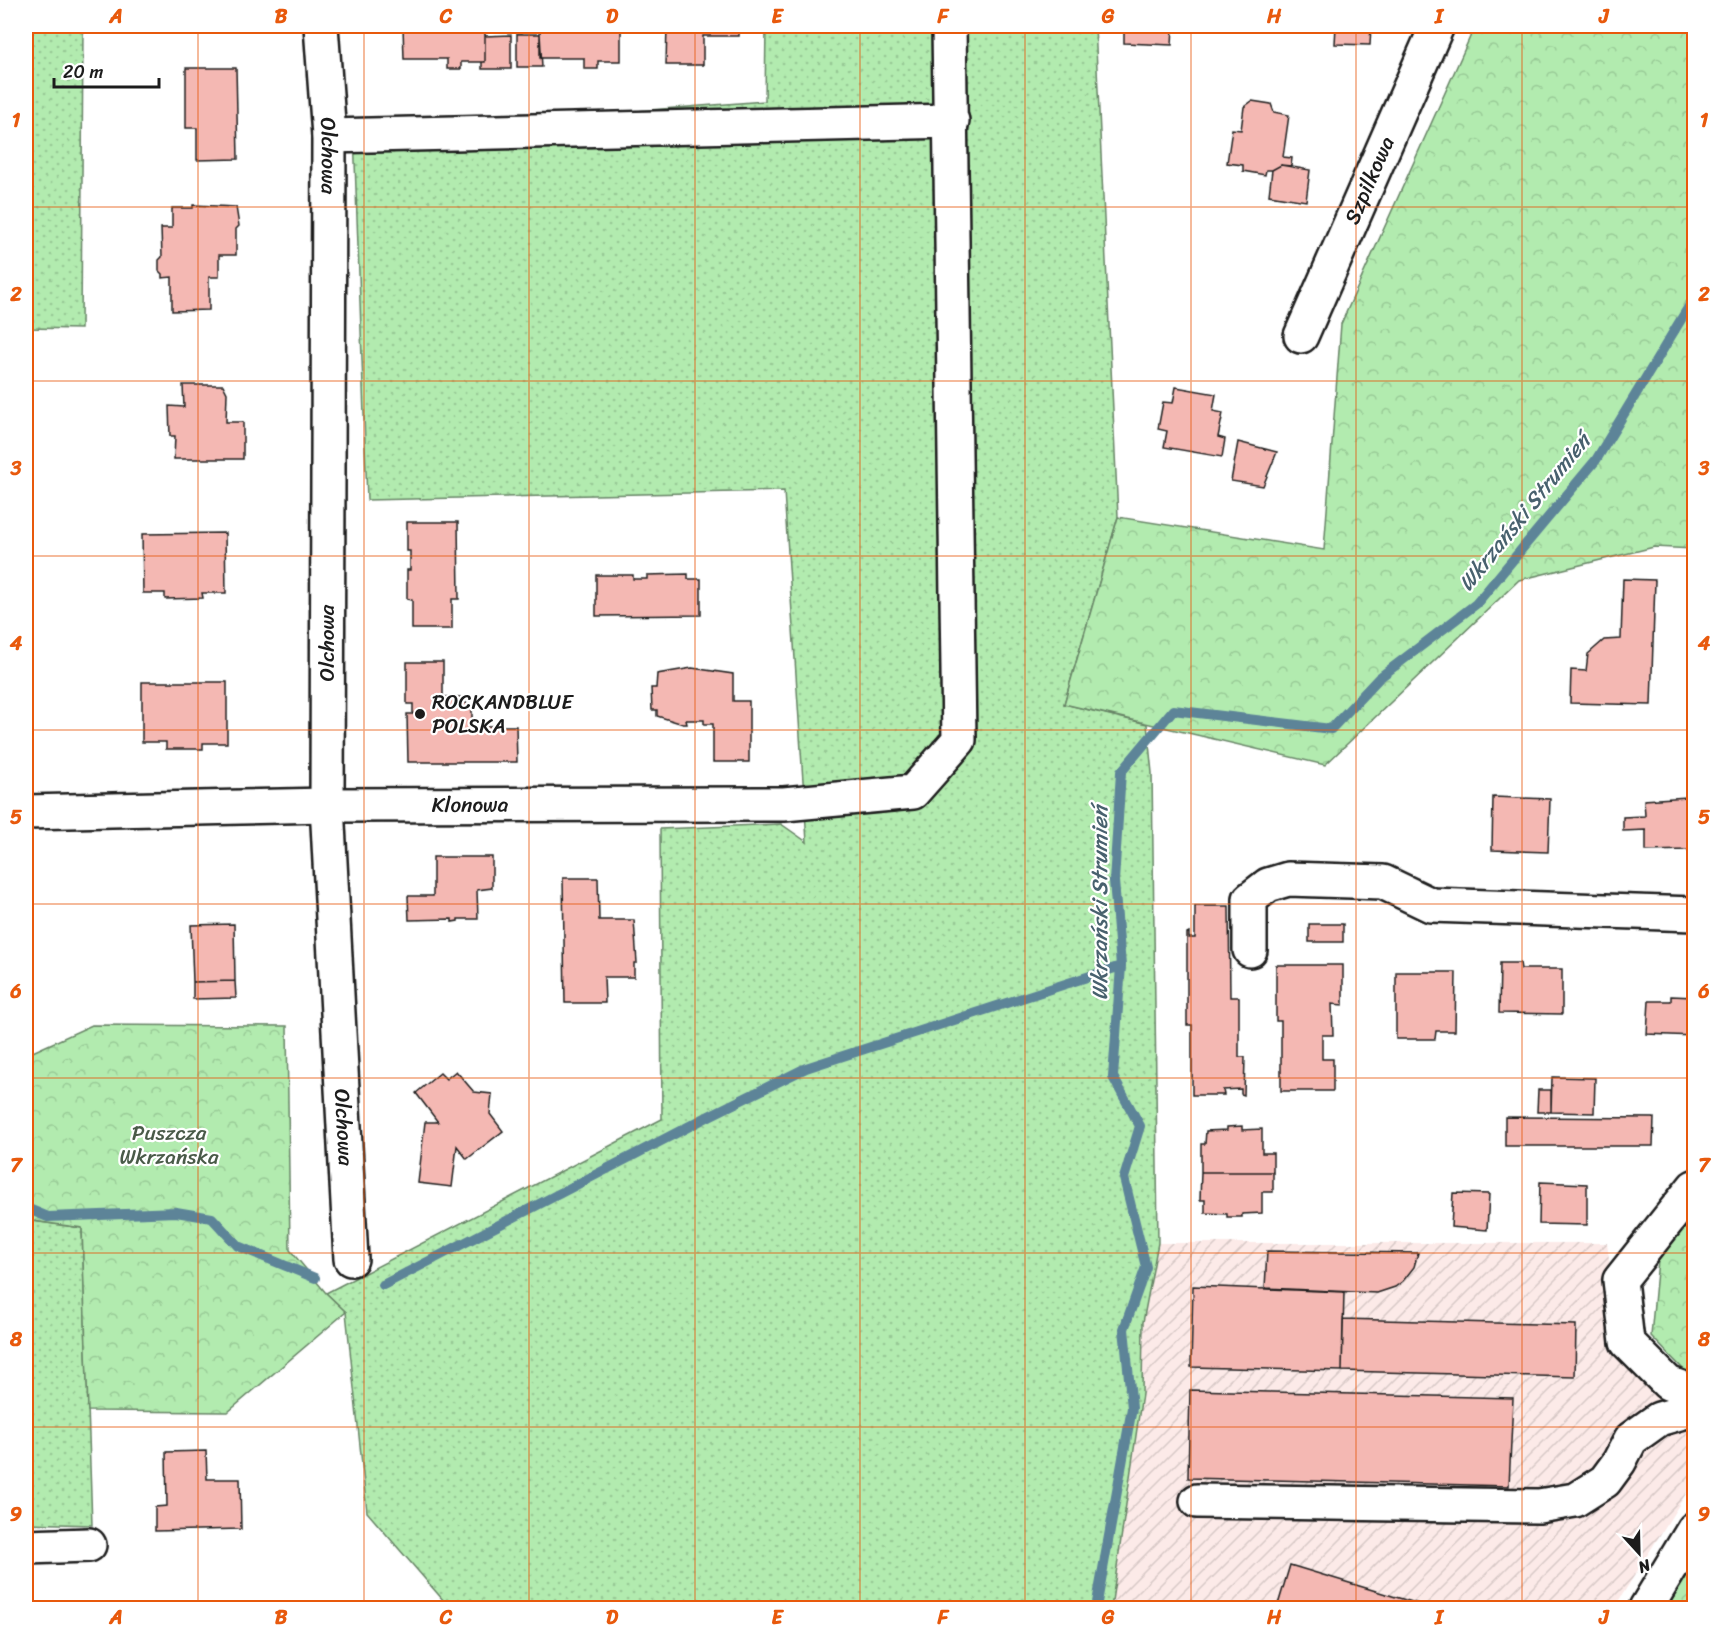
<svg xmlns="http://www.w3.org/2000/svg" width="1720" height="1634" font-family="Sriracha,sans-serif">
<defs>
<pattern id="industrial-furrows" width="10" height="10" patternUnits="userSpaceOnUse" patternTransform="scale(1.5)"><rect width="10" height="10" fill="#fceae8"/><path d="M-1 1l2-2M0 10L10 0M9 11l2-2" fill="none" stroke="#d7c8c6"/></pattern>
<pattern id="grass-dots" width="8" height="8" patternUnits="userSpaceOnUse" patternTransform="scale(1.5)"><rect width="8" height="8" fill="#b2ebaf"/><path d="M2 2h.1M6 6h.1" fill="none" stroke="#98c996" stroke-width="1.8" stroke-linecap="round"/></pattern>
<pattern id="forest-crowns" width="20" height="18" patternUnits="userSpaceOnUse" patternTransform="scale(1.5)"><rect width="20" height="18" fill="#b2ebaf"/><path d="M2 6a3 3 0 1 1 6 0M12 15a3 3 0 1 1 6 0" fill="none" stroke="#98c996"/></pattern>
</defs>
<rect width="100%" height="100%" fill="#fff"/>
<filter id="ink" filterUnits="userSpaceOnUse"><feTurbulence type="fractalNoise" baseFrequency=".0167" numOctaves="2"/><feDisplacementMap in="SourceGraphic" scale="12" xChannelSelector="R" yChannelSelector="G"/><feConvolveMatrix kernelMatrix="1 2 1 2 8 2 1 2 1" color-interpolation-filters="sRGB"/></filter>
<g filter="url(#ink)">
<path fill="url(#industrial-furrows)" d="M 1158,1243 L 1607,1243 L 1621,1353 L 1694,1410 L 1694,1481 L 1614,1608 L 1111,1608 L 1142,1394 L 1143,1322 Z"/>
<path fill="url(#grass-dots)" stroke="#678466" stroke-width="1.5" d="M 26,26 L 83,26 L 81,329 L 26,328 Z
M 766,26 L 1095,26 L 1118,517 L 1064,704 L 1147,724 L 1152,773 L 1158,1243 L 1143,1322 L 1142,1394 L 1111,1608 L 450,1608 L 367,1512 L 346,1312 L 326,1293 L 662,1119 L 660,829 L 781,824 L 807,842 L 784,491 L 367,500 L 354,133 L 765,101 Z
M 26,1220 L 82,1228 L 92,1525 L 26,1523 Z"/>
<path fill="url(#forest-crowns)" stroke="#678466" stroke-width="1.5" d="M 1475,26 L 1694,26 L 1694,549 L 1654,547 L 1519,580 L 1325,765 L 1064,704 L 1118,517 L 1324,550 L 1341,324 Z
M 92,1025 L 287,1026 L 290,1250 L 326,1293 L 346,1312 L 228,1412 L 88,1411 L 82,1228 L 26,1220 L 26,1055 Z
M 1694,1208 L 1694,1374 L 1684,1370 L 1651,1336 L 1658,1260 Z
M 1694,1564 L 1694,1608 L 1667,1608 Z"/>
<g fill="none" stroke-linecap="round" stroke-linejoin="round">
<path stroke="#5d8498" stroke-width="10" d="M 26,1208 L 48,1217 L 176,1212 L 212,1218 L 238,1246 L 315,1278
M 383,1285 L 709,1116 L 806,1068 L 1121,966
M 1096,1608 L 1132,1408 L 1124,1329 L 1146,1267 L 1124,1178 L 1140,1126 L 1113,1077 L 1121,966 L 1114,881 L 1121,772 L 1173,710 L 1331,729 L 1379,678 L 1476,604 L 1596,460 L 1694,298"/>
</g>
<path fill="#f4b8b3" stroke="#1c1c1c" stroke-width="1.5" d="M 403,26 L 485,26 L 485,62 L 461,62 L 461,69 L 447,69 L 447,59 L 404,59 Z
M 540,26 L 621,26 L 621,61 L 598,61 L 598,69 L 584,69 L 584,58 L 540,58 Z
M 667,26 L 739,26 L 739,36 L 703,36 L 703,65 L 666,65 Z
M 1124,26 L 1173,26 L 1172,45 L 1124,43 Z
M 1336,26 L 1371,26 L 1370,45 L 1335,44 Z
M 517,34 L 540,34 L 542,67 L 517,67 Z
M 511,35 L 511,69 L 482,69 L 482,62 L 485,62 L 485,36 Z
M 186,68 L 236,68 L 238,159 L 197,160 L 197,128 L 186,128 Z
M 1252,101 L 1271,104 L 1274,112 L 1289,115 L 1283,157 L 1292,158 L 1291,166 L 1281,165 L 1272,170 L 1266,170 L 1265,175 L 1243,171 L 1243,165 L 1227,163 L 1232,129 L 1241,130 L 1244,107 Z
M 1281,165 L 1310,170 L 1306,201 L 1269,195 L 1272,170 Z
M 193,205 L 236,207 L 239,226 L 236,229 L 236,255 L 219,255 L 219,277 L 209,277 L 209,310 L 172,311 L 172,277 L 162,278 L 162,274 L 159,271 L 159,260 L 162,257 L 161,228 L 172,228 L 172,208 L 193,208 Z
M 183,385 L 223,385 L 227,393 L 226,422 L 243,422 L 243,459 L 174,459 L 175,436 L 170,436 L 169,406 L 184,407 Z
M 1176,387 L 1216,394 L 1213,411 L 1223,413 L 1218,437 L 1225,439 L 1222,457 L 1164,447 L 1167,431 L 1158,429 L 1163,402 L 1173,403 Z
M 1238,442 L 1277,452 L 1263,486 L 1231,481 Z
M 407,522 L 458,522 L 459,599 L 452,599 L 452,629 L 412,629 L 412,600 L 407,599 L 407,570 L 410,570 L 410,551 L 407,551 Z
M 225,533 L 226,593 L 202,593 L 203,598 L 165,599 L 165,593 L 143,593 L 142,534 Z
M 688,574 L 688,579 L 701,579 L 701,615 L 596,616 L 596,575 L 633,575 L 633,579 L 647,579 L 647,575 Z
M 1623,579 L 1655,580 L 1651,705 L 1570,703 L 1571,670 L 1586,671 L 1588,654 L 1604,640 L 1621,639 Z
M 407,662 L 443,662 L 443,697 L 460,697 L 472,709 L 472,726 L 516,726 L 517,762 L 408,762 L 407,714 L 413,714 L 413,704 L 407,704 Z
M 692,668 L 733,674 L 733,701 L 749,701 L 749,762 L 713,762 L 713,724 L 704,724 L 704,720 L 686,720 L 687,724 L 683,724 L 657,716 L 657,710 L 652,710 L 651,688 L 656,688 L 657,674 Z
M 142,682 L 227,682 L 227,743 L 203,743 L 203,749 L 166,749 L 166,742 L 142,742 Z
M 1493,797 L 1550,799 L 1548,852 L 1492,850 Z
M 1687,797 L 1689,850 L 1646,851 L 1646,830 L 1623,831 L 1623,817 L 1645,816 L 1644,800 Z
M 433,857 L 492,857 L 492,888 L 477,890 L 478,919 L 458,919 L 458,921 L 452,922 L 452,919 L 409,920 L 408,896 L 433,896 Z
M 563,878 L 598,878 L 599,920 L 634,920 L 637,963 L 634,963 L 634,977 L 604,977 L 605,1003 L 565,1003 Z
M 1195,906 L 1229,906 L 1230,997 L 1239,997 L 1239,1057 L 1245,1057 L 1244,1095 L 1241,1094 L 1241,1089 L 1223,1090 L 1224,1095 L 1192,1095 L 1192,1025 L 1187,1025 L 1187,933 L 1189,932 L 1189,938 L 1195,938 Z
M 234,924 L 235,981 L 193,982 L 191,925 Z
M 1309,924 L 1343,924 L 1343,942 L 1309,942 Z
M 1500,963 L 1520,963 L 1521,969 L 1562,969 L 1562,1014 L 1499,1013 Z
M 1276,965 L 1343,965 L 1343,1005 L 1332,1004 L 1333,1035 L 1322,1035 L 1322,1059 L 1333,1059 L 1333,1091 L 1281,1091 L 1281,1021 L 1276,1021 Z
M 1396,972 L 1456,972 L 1455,1031 L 1436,1031 L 1435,1039 L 1396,1039 Z
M 235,981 L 236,998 L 193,999 L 193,982 Z
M 1671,996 L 1694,997 L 1694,1036 L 1647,1034 L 1649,1001 L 1671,1001 Z
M 456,1071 L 474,1092 L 492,1094 L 490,1114 L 503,1131 L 467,1159 L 457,1146 L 452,1187 L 418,1183 L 425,1122 L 438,1122 L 416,1093 L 440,1073 L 446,1079 Z
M 1552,1077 L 1595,1078 L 1594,1113 L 1551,1112 Z
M 1538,1090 L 1551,1090 L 1551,1112 L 1537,1112 Z
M 1505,1117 L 1654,1118 L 1653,1146 L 1505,1146 Z
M 1242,1126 L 1242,1130 L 1262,1129 L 1262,1153 L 1273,1153 L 1273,1172 L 1201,1172 L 1201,1144 L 1205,1144 L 1206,1131 L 1227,1130 L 1227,1127 Z
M 1201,1172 L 1273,1172 L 1273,1192 L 1262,1192 L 1262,1213 L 1242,1214 L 1242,1217 L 1227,1217 L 1227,1214 L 1205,1213 L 1205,1200 L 1200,1200 Z
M 1540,1182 L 1587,1184 L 1587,1225 L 1539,1224 Z
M 1453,1193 L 1489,1194 L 1487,1230 L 1451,1227 Z
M 1267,1251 L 1418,1253 L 1414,1267 L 1403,1281 L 1395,1287 L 1377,1293 L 1265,1288 Z
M 1193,1286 L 1344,1292 L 1342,1371 L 1191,1367 Z
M 1343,1319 L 1576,1325 L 1575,1377 L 1342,1371 Z
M 1190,1390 L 1513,1398 L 1509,1486 L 1188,1478 Z
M 206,1451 L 207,1479 L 240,1479 L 241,1529 L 155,1531 L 155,1507 L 167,1506 L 166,1452 Z
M 1290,1565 L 1432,1608 L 1277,1608 Z"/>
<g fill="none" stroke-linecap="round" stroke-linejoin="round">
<g stroke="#1c1c1c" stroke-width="38">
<g id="minor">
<path id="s1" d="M 321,26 L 329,136 L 327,805 L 351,1259"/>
<path d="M 329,136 L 952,121"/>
<path id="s2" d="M 1301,336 L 1437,26"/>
<path id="s3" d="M 26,812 L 327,805 L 784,804 L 913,792 L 959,740 L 949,26"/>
<path d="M 1250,950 L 1250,899 L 1268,885 L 1288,879 L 1383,882 L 1431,905 L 1694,914"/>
<path d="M 1694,1187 L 1620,1280 L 1627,1342 L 1668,1383 L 1694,1393"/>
<path d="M 1197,1501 L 1539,1506 L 1575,1500 L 1605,1481 L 1619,1462 L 1631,1439 L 1659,1419 L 1694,1409"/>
<path d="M 26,1547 L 89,1545"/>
<path d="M 1646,1608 L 1694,1529"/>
</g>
</g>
<use href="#minor" stroke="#fff" stroke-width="33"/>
</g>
</g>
<path fill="none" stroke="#e8590c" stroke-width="1.5" stroke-opacity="0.55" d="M 198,26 L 198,1608M 364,26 L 364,1608M 529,26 L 529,1608M 695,26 L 695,1608M 860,26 L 860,1608M 1025,26 L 1025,1608M 1191,26 L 1191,1608M 1356,26 L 1356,1608M 1522,26 L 1522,1608M 26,207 L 1694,207M 26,381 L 1694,381M 26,556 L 1694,556M 26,730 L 1694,730M 26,904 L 1694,904M 26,1078 L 1694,1078M 26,1253 L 1694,1253M 26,1427 L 1694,1427"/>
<circle fill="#1c1c1c" stroke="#fff" stroke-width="2" cx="420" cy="714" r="6"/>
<g text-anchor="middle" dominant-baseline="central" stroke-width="4.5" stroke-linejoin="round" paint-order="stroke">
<g font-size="21" fill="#1c1c1c" stroke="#fff">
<text stroke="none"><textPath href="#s1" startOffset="130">Olchowa</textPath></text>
<text stroke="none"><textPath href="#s2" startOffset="170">Szpilkowa</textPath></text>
<text transform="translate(327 643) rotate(-90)">Olchowa</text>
<text stroke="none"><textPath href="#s3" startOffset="444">Klonowa</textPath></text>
<text stroke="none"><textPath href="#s1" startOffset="1102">Olchowa</textPath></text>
</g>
<g font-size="21" fill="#1c1c1c" stroke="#fff" text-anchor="start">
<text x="432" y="702">ROCKANDBLUE<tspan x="432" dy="24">POLSKA</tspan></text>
</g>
<g font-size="21" fill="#495a48" stroke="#fff">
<text x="169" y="1133">Puszcza<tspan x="169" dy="24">Wkrzańska</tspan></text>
</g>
<g font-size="22" font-style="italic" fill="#48616e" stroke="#fff">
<text transform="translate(1524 512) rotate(-51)">Wkrzański Strumień</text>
<text transform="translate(1099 903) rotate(-90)">Wkrzański Strumień</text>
</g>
</g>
<rect width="1720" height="1634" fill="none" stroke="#fff" stroke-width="66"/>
<g transform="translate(1639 1553) rotate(158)" stroke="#ffffff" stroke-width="4.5" paint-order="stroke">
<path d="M0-4.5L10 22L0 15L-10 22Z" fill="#1c1c1c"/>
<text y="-9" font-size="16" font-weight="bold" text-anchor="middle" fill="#1c1c1c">N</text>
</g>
<path d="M54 78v9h105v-9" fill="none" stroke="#1c1c1c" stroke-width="3"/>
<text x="63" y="78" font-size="18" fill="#1c1c1c" stroke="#ffffff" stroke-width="4.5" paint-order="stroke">20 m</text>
<rect x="33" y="33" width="1654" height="1568" fill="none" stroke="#e8590c" stroke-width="2"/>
<g font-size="20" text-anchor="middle" font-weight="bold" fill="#e8590c">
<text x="116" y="23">A</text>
<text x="281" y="23">B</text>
<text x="446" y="23">C</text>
<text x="612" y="23">D</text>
<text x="777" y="23">E</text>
<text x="943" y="23">F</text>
<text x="1108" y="23">G</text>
<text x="1274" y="23">H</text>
<text x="1439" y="23">I</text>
<text x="1604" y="23">J</text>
<text x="16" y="127">1</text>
<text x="1704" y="127">1</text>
<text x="16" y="301">2</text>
<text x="1704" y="301">2</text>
<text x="16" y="475">3</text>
<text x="1704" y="475">3</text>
<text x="16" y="650">4</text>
<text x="1704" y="650">4</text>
<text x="16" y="824">5</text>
<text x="1704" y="824">5</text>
<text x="16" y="998">6</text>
<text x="1704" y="998">6</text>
<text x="16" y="1172">7</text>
<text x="1704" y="1172">7</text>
<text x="16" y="1346">8</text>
<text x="1704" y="1346">8</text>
<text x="16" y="1521">9</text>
<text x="1704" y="1521">9</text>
<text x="116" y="1624">A</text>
<text x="281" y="1624">B</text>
<text x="446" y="1624">C</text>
<text x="612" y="1624">D</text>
<text x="777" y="1624">E</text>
<text x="943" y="1624">F</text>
<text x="1108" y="1624">G</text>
<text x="1274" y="1624">H</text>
<text x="1439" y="1624">I</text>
<text x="1604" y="1624">J</text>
</g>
</svg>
